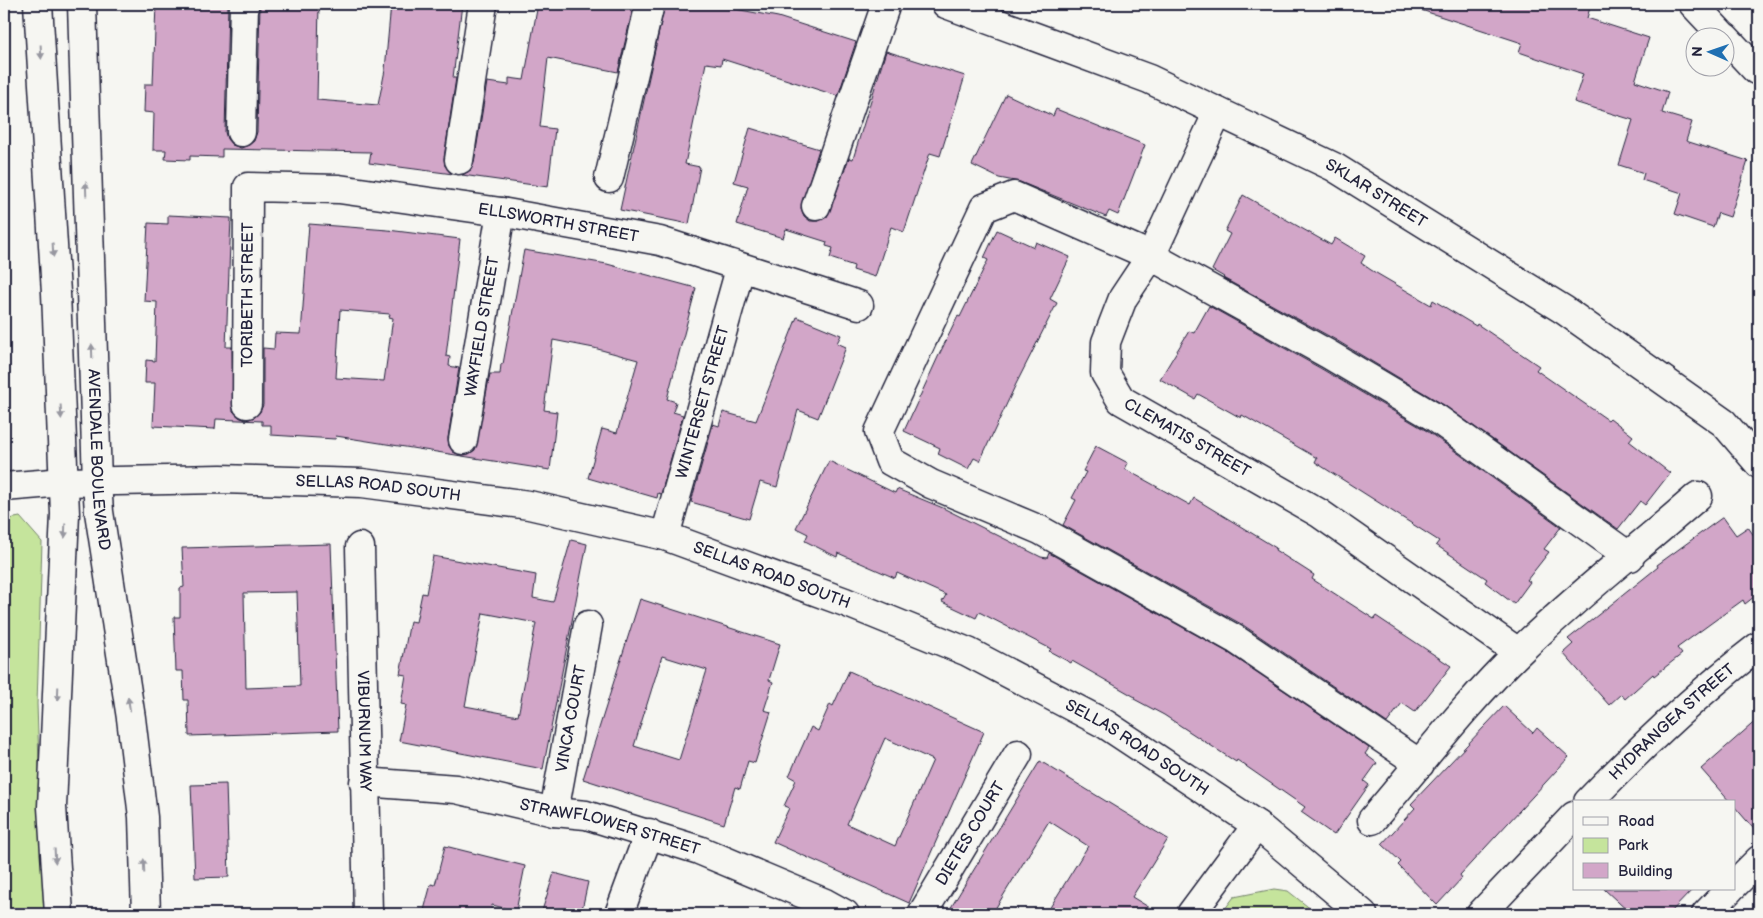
<svg xmlns="http://www.w3.org/2000/svg" width="1763" height="918" font-family="'Balsamiq Sans',sans-serif">
<rect width="100%" height="100%" fill="#f6f6f2"/>
<filter id="ink" filterUnits="userSpaceOnUse"><feTurbulence type="fractalNoise" baseFrequency=".02" numOctaves="2"/><feDisplacementMap in="SourceGraphic" scale="10" xChannelSelector="R" yChannelSelector="G"/><feConvolveMatrix kernelMatrix="1 2 1 2 8 2 1 2 1" color-interpolation-filters="sRGB"/></filter>
<g filter="url(#ink)">
<path fill="#c5e49c" stroke="#74836c" d="M 20,517 L 42,542 L 37,704 L 44,914 L 4,914 L 4,520 Z
M 1274,889 L 1288,891 L 1317,914 L 1221,914 L 1234,897 Z"/>
<path fill="#d2a6c8" stroke="#22223b" fill-rule="evenodd" d="M 156,4 L 228,4 L 225,132 L 227,139 L 232,145 L 241,148 L 249,145 L 254,141 L 257,132 L 260,4 L 319,4 L 317,100 L 378,105 L 385,70 L 391,4 L 462,4 L 453,78 L 456,78 L 444,158 L 445,166 L 453,174 L 369,163 L 371,152 L 222,149 L 222,157 L 190,156 L 190,160 L 165,159 L 166,150 L 153,150 L 154,113 L 144,112 L 145,84 L 153,84 Z
M 538,4 L 634,4 L 618,72 L 548,58 L 540,127 L 555,129 L 548,187 L 462,175 L 471,170 L 474,163 L 487,82 L 509,85 L 509,78 L 524,80 Z
M 665,4 L 708,4 L 778,17 L 856,42 L 838,96 L 722,59 L 721,65 L 706,63 L 685,164 L 700,167 L 689,224 L 620,210 Z
M 1416,4 L 1591,4 L 1587,18 L 1649,38 L 1635,81 L 1668,92 L 1662,113 L 1692,122 L 1686,141 L 1748,161 L 1730,217 L 1718,213 L 1713,227 L 1675,214 L 1682,193 L 1642,180 L 1644,173 L 1619,165 L 1633,120 L 1574,102 L 1583,74 L 1519,52 L 1522,43 L 1415,8 Z
M 886,51 L 965,76 L 940,156 L 930,153 L 904,232 L 891,227 L 875,277 L 853,270 L 854,266 L 830,258 L 833,248 L 826,246 L 827,242 L 786,229 L 783,238 L 737,224 L 748,186 L 734,182 L 750,128 L 819,149 L 801,208 L 804,216 L 810,221 L 818,221 L 827,217 L 849,158 L 853,159 Z
M 1006,94 L 1053,116 L 1056,109 L 1145,145 L 1118,215 L 1109,211 L 1106,217 L 1020,182 L 999,178 L 972,165 Z
M 1243,195 L 1331,245 L 1335,238 L 1365,256 L 1361,263 L 1371,270 L 1431,305 L 1433,300 L 1476,326 L 1477,324 L 1539,366 L 1536,370 L 1608,420 L 1610,418 L 1633,436 L 1629,441 L 1670,473 L 1645,505 L 1640,501 L 1618,529 L 1444,405 L 1336,340 L 1223,278 L 1224,277 L 1212,270 L 1230,234 L 1225,231 Z
M 168,215 L 231,218 L 226,347 L 232,347 L 233,411 L 239,417 L 246,420 L 255,417 L 260,412 L 263,405 L 263,348 L 274,349 L 275,333 L 301,334 L 309,224 L 388,230 L 460,239 L 446,356 L 450,357 L 449,366 L 459,368 L 448,438 L 449,446 L 453,452 L 461,455 L 469,454 L 475,450 L 490,374 L 500,374 L 501,364 L 503,364 L 524,250 L 607,264 L 696,288 L 667,399 L 676,402 L 673,412 L 683,415 L 661,494 L 658,493 L 657,498 L 588,478 L 602,429 L 617,433 L 638,360 L 594,348 L 553,340 L 544,410 L 557,412 L 550,470 L 336,436 L 335,439 L 271,435 L 271,425 L 262,425 L 262,421 L 216,419 L 215,429 L 153,426 L 155,383 L 145,383 L 146,360 L 155,361 L 157,302 L 144,301 L 148,223 L 168,224 ZM 340,310 L 390,314 L 389,317 L 393,318 L 384,381 L 336,378 Z
M 997,230 L 1034,247 L 1036,242 L 1070,257 L 1050,299 L 1057,303 L 1016,384 L 980,461 L 974,458 L 968,469 L 938,454 L 940,448 L 904,431 L 938,357 L 958,316 L 960,317 L 988,260 L 984,258 Z
M 1209,306 L 1320,368 L 1427,431 L 1561,527 L 1544,549 L 1549,552 L 1527,580 L 1530,582 L 1514,604 L 1485,582 L 1487,579 L 1436,545 L 1439,541 L 1315,462 L 1317,458 L 1242,415 L 1241,418 L 1198,394 L 1195,399 L 1160,379 L 1189,331 L 1194,333 Z
M 797,317 L 841,335 L 837,343 L 846,347 L 818,418 L 798,410 L 777,487 L 760,482 L 749,519 L 691,502 L 713,424 L 719,426 L 723,412 L 756,421 Z
M 1096,446 L 1128,463 L 1125,469 L 1190,505 L 1194,498 L 1263,540 L 1276,548 L 1275,550 L 1314,575 L 1312,579 L 1374,619 L 1376,616 L 1451,666 L 1415,712 L 1402,703 L 1387,723 L 1243,625 L 1063,525 L 1076,500 L 1072,498 L 1086,472 L 1083,471 Z
M 829,461 L 895,493 L 897,489 L 943,508 L 1041,557 L 1047,558 L 1049,553 L 1227,652 L 1369,748 L 1365,754 L 1377,763 L 1364,781 L 1369,785 L 1334,835 L 1301,812 L 1305,807 L 1237,760 L 1236,762 L 1164,715 L 1134,699 L 1135,697 L 1072,661 L 1071,663 L 1049,651 L 1051,649 L 979,612 L 976,618 L 942,602 L 946,595 L 897,573 L 895,578 L 838,553 L 837,557 L 805,541 L 808,534 L 796,528 Z
M 1723,517 L 1736,535 L 1748,527 L 1759,543 L 1759,593 L 1745,604 L 1743,600 L 1677,648 L 1682,654 L 1654,676 L 1653,674 L 1625,699 L 1621,694 L 1609,705 L 1563,653 L 1573,644 L 1568,639 L 1658,567 L 1657,565 Z
M 571,540 L 587,544 L 543,769 L 399,741 L 406,705 L 401,704 L 406,675 L 400,674 L 410,621 L 416,622 L 422,593 L 426,594 L 433,556 L 536,575 L 533,598 L 553,602 ZM 483,613 L 536,623 L 518,716 L 465,706 Z
M 331,544 L 338,731 L 189,736 L 188,700 L 184,700 L 183,671 L 176,671 L 174,617 L 180,617 L 180,588 L 184,587 L 182,548 ZM 297,592 L 300,686 L 246,688 L 244,593 Z
M 640,599 L 780,644 L 769,680 L 773,682 L 764,710 L 771,712 L 755,763 L 748,761 L 740,789 L 735,787 L 724,824 L 583,779 ZM 662,656 L 707,670 L 679,760 L 634,746 Z
M 849,671 L 984,732 L 909,903 L 773,842 L 789,808 L 784,806 L 796,780 L 789,776 L 811,727 L 818,731 L 830,704 L 833,706 ZM 885,738 L 933,760 L 895,846 L 847,824 Z
M 1504,706 L 1533,733 L 1537,728 L 1569,757 L 1460,875 L 1462,878 L 1437,905 L 1398,865 L 1401,862 L 1382,844 L 1415,808 L 1411,804 Z
M 1759,718 L 1759,835 L 1734,806 L 1734,802 L 1730,802 L 1701,769 Z
M 1040,761 L 1168,839 L 1132,897 L 1160,914 L 1046,914 L 1088,846 L 1049,821 L 992,914 L 947,914 Z
M 226,784 L 229,877 L 195,878 L 191,785 Z
M 445,846 L 525,866 L 516,911 L 492,905 L 490,914 L 423,914 L 431,884 L 435,885 Z
M 554,873 L 588,882 L 581,914 L 541,914 Z
M 1604,889 L 1693,889 L 1669,914 L 1631,914 Z"/>
<g fill="none" stroke-linecap="round" stroke-linejoin="round">
<g stroke="#22223b" stroke-width="31">
<g id="minor">
<path id="s1" d="M 946,4 L 1149,79 L 1334,167 L 1564,310 L 1724,423 L 1759,464"/>
<path d="M 1693,4 L 1725,38"/>
<path d="M 1726,38 L 1756,70"/>
<path id="s2" d="M 1218,112 L 1151,256 L 1123,298 L 1106,342 L 1105,373 L 1121,400 L 1319,513 L 1518,652"/>
<path d="M 241,132 L 244,4"/>
<path d="M 459,160 L 483,4"/>
<path d="M 609,178 L 650,4"/>
<path d="M 816,206 L 886,4"/>
<path id="s3" d="M 247,404 L 248,187 L 339,189 L 501,212 L 660,241 L 859,305"/>
<path id="s4" d="M 463,440 L 501,212"/>
<path id="s5" d="M 665,536 L 740,269"/>
<path id="s6" d="M 360,547 L 368,914"/>
<path d="M 1420,764 L 1235,639 L 1040,530 L 931,484 L 890,461 L 879,432 L 984,208 L 1014,196 L 1151,256 L 1328,354 L 1436,418 L 1630,557"/>
<path id="s7" d="M 364,782 L 456,789 L 554,812 L 586,815 L 699,850 L 825,903 L 845,914"/>
<path id="s8" d="M 554,812 L 588,625"/>
<path d="M 1372,820 C 1421,763 1466,703 1520,651 C 1576,596 1639,548 1698,496"/>
<path d="M 1734,885 L 1759,860"/>
<path d="M 619,914 L 649,833"/>
<path id="s9" d="M 922,914 L 1018,754"/>
<path d="M 1191,914 L 1257,825"/>
<path d="M 1706,914 L 1730,889"/>
</g>
</g>
<g stroke="#22223b" stroke-width="31">
<g id="tertiary">
<path d="M 38,4 L 56,293 L 65,514 L 52,807 L 59,914"/>
<path id="s10" d="M 82,4 L 97,482 L 99,512 L 131,718 L 143,817 L 146,914"/>
<path id="s11" d="M 4,487 L 64,482 L 221,479 L 362,483 L 529,505 L 665,536 L 845,602 L 968,652 L 1105,724 L 1257,825 L 1363,914"/>
<path id="s12" d="M 1588,802 C 1641,747 1698,693 1759,646"/>
<path d="M 1481,914 L 1574,816"/>
</g>
</g>
<use href="#minor" stroke="#f6f6f2" stroke-width="28"/>
<use href="#tertiary" stroke="#f6f6f2" stroke-width="28"/>
</g>
<defs><path id="oneway-solid" d="M-6-.8H1V-3.2L6.5 0L1 3.2V.8H-6Z" transform="scale(1.25)"/></defs>
<g fill="#9797a0">
<use href="#oneway-solid" transform="translate(41 52) rotate(87)"/>
<use href="#oneway-solid" transform="translate(86 189) rotate(-92)"/>
<use href="#oneway-solid" transform="translate(53 250) rotate(87)"/>
<use href="#oneway-solid" transform="translate(92 351) rotate(-92)"/>
<use href="#oneway-solid" transform="translate(61 412) rotate(87)"/>
<use href="#oneway-solid" transform="translate(65 531) rotate(92)"/>
<use href="#oneway-solid" transform="translate(58 694) rotate(92)"/>
<use href="#oneway-solid" transform="translate(129 704) rotate(-99)"/>
<use href="#oneway-solid" transform="translate(55 856) rotate(87)"/>
<use href="#oneway-solid" transform="translate(144 866) rotate(-92)"/>
</g>
</g>
<g text-anchor="middle" dominant-baseline="central" stroke-width="4" stroke-linejoin="round" paint-order="stroke">
<g font-size="16" fill="#22223b" stroke="#f6f6f2">
<text stroke="none"><textPath href="#s1" startOffset="471">SKLAR STREET</textPath></text>
<text stroke="none"><textPath href="#s3" startOffset="530">ELLSWORTH STREET</textPath></text>
<text stroke="none"><textPath href="#s3" startOffset="109">TORIBETH STREET</textPath></text>
<text stroke="none"><textPath href="#s4" startOffset="115">WAYFIELD STREET</textPath></text>
<text stroke="none"><textPath href="#s5" startOffset="139">WINTERSET STREET</textPath></text>
<text stroke="none"><textPath href="#s2" startOffset="395">CLEMATIS STREET</textPath></text>
<text stroke="none"><textPath href="#s10" startOffset="456">AVENDALE BOULEVARD</textPath></text>
<text stroke="none"><textPath href="#s11" startOffset="375">SELLAS ROAD SOUTH</textPath></text>
<text stroke="none"><textPath href="#s11" startOffset="780">SELLAS ROAD SOUTH</textPath></text>
<text stroke="none"><textPath href="#s8" startOffset="95">VINCA COURT</textPath></text>
<text stroke="none"><textPath href="#s12" startOffset="116">HYDRANGEA STREET</textPath></text>
<text stroke="none"><textPath href="#s6" startOffset="184">VIBURNUM WAY</textPath></text>
<text stroke="none"><textPath href="#s11" startOffset="1185">SELLAS ROAD SOUTH</textPath></text>
<text stroke="none"><textPath href="#s7" startOffset="251">STRAWFLOWER STREET</textPath></text>
<text stroke="none"><textPath href="#s9" startOffset="94">DIETES COURT</textPath></text>
</g>
</g>
<rect width="1763" height="918" fill="none" stroke="#f6f6f2" stroke-width="20"/>
<rect x="10" y="10" width="1743" height="898" fill="none" stroke="#22223b" stroke-width="2" filter="url(#ink)"/>
<rect x="1573" y="800" width="162" height="90" fill="#f6f6f2" stroke="#a1a1a9"/>
<rect x="1583" y="817" width="25" height="8" fill="#f6f6f2" stroke="#a1a1a9"/>
<text x="1618" y="826" font-size="15" fill="#22223b">Road</text>
<rect x="1583" y="838" width="25" height="15" fill="#c5e49c" stroke="#a1a1a9"/>
<text x="1618" y="850" font-size="15" fill="#22223b">Park</text>
<rect x="1583" y="863" width="25" height="15" fill="#d2a6c8" stroke="#a1a1a9"/>
<text x="1618" y="876" font-size="15" fill="#22223b">Building</text>
<g transform="translate(1710 52) rotate(272)"><circle r="24" fill="#f6f6f2" stroke="#a1a1a9"/>
<path d="M0-4L9 19L0 12L-9 19Z" fill="#1f6fb2"/>
<text y="-8" font-size="14" font-weight="bold" text-anchor="middle" fill="#22223b">N</text>
</g>
</svg>
